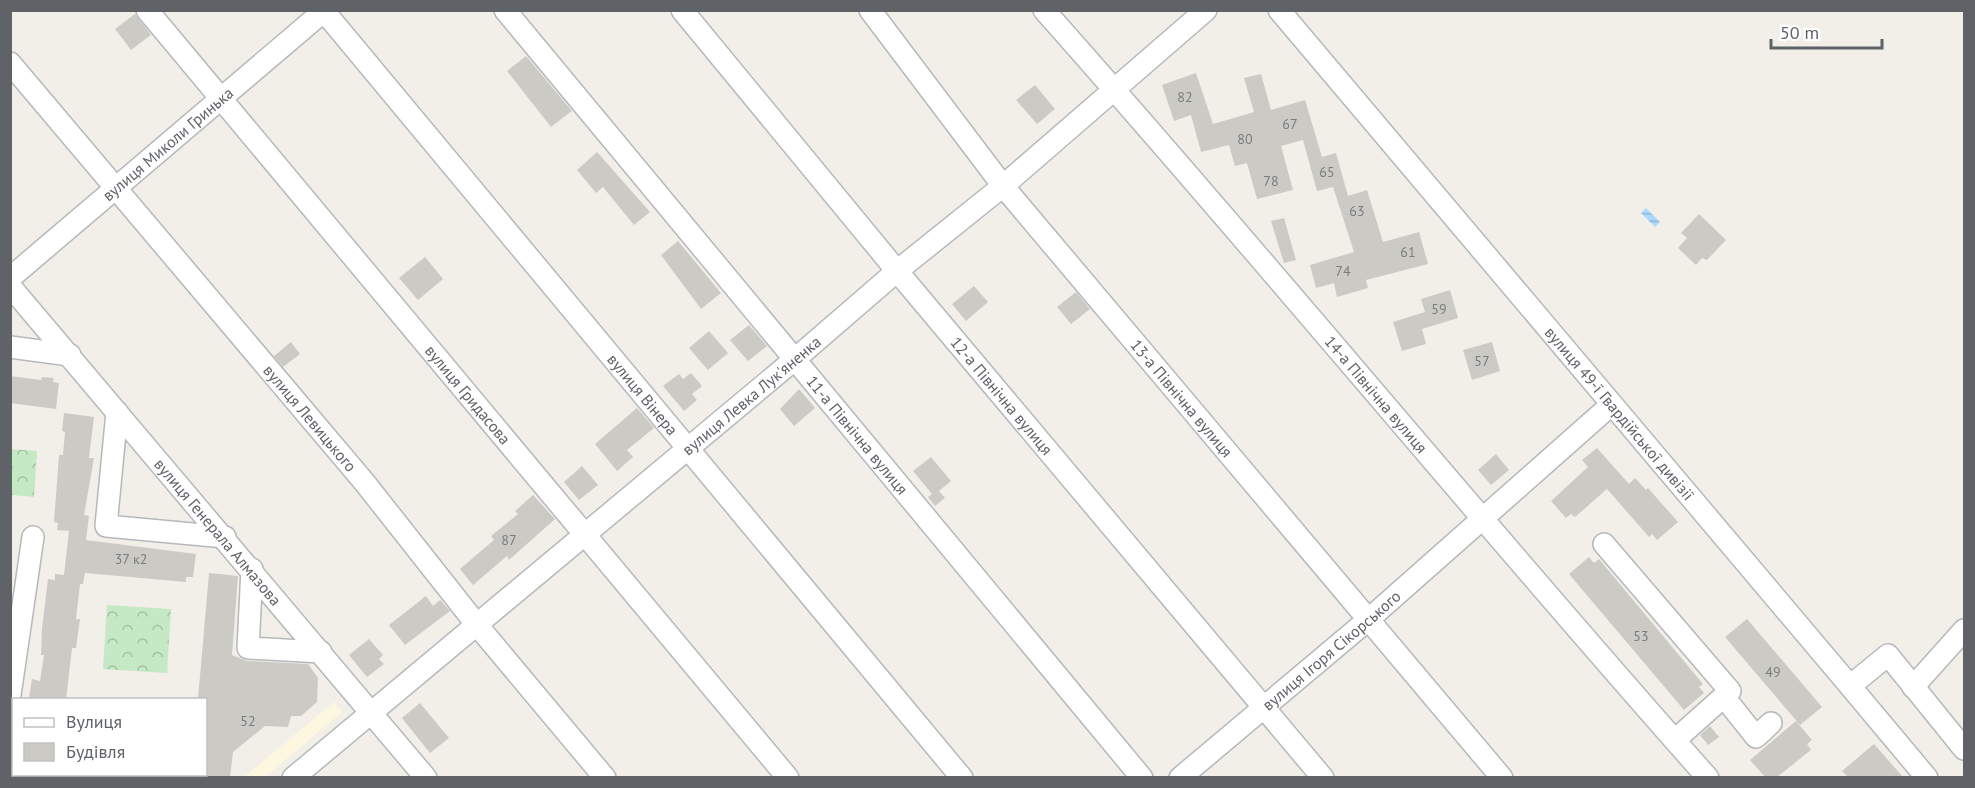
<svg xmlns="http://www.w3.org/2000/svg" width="1975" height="788" font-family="'PT Sans',sans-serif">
<defs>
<pattern id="forest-crowns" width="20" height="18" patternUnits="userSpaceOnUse" patternTransform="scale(1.5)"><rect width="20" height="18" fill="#c5e8c5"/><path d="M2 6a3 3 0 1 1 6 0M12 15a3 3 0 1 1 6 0" fill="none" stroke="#a3c0a4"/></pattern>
<pattern id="water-rules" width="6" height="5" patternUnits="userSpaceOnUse" patternTransform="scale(1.5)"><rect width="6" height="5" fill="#aadaff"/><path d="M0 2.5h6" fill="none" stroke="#8eb4d2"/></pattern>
</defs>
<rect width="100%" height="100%" fill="#f1efe8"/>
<path fill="#fef7e0" d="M 334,702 L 342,712 L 265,777 L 244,777 Z"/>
<path fill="url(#forest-crowns)" d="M 10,449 L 37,451 L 34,497 L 11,495 Z
M 107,605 L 171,609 L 167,673 L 103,669 Z"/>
<path fill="url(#water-rules)" d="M 1646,208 L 1660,222 L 1655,227 L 1641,213 Z"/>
<path fill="#cccac5" d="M 135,14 L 151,35 L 131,50 L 115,29 Z
M 526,56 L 572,111 L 551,127 L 507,71 Z
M 1196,73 L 1213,124 L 1254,112 L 1244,78 L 1261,74 L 1271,110 L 1305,100 L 1322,157 L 1336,153 L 1348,196 L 1367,190 L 1383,242 L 1419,232 L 1428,264 L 1366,280 L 1368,288 L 1337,297 L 1334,283 L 1316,288 L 1310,265 L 1354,252 L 1333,187 L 1317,191 L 1303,140 L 1281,146 L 1293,190 L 1257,199 L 1247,163 L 1235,166 L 1229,145 L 1201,152 L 1191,115 L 1174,121 L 1162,85 Z
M 1035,85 L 1055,109 L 1037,124 L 1016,100 Z
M 597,152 L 650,212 L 634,225 L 603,187 L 596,193 L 577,170 Z
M 1699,214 L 1726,240 L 1707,260 L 1702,258 L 1696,265 L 1678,248 L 1687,238 L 1681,233 Z
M 1284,218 L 1296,260 L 1284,263 L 1271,221 Z
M 678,241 L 721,293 L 701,309 L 661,255 Z
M 425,257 L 443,279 L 418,300 L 399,278 Z
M 974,286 L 988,302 L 966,321 L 952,304 Z
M 1450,290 L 1458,318 L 1422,329 L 1426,344 L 1402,351 L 1393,322 L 1425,312 L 1421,299 Z
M 1076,292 L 1090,309 L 1071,324 L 1057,307 Z
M 749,325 L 767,346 L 748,361 L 730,340 Z
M 709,331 L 728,353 L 708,370 L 689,348 Z
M 291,342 L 300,354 L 283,367 L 274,356 Z
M 1492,342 L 1500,371 L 1472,380 L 1463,350 Z
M 691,373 L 702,386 L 692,394 L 697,400 L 684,411 L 663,386 L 679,374 L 683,379 Z
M 10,376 L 41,380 L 42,377 L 54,378 L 53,382 L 59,383 L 56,409 L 10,403 Z
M 799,389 L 815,408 L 794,426 L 780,409 Z
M 637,408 L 654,428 L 627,450 L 633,457 L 617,471 L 595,444 Z
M 64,413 L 94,417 L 89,458 L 94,458 L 84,515 L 89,516 L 86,540 L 196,554 L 193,577 L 186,577 L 186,582 L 85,573 L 83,584 L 80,584 L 76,619 L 80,619 L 76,648 L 72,648 L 66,699 L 43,699 L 29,698 L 32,679 L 40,681 L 44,655 L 41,655 L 42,629 L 48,579 L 55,580 L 55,574 L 64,575 L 69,531 L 57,530 L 58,523 L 54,522 L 59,455 L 63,455 L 65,432 L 62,431 Z
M 1597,448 L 1629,484 L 1635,478 L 1646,490 L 1648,488 L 1678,522 L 1657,540 L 1652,534 L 1649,537 L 1607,489 L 1575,517 L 1571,514 L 1566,518 L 1551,501 L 1588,467 L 1582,460 Z
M 1496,454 L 1509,470 L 1491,485 L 1478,470 Z
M 931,457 L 951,481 L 939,491 L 945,498 L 935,506 L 928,497 L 932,494 L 913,471 Z
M 582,466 L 598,485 L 579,500 L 564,482 Z
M 533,495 L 555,519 L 509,560 L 507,556 L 473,585 L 460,569 L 494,540 L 491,536 L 518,514 L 515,511 Z
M 1589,557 L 1594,563 L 1599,559 L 1703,684 L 1699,687 L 1704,693 L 1684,710 L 1569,574 Z
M 209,573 L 238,576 L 232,655 L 247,661 L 308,664 L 318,678 L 317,702 L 301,716 L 291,716 L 288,727 L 265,726 L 233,752 L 230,777 L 206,776 L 206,699 L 198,699 Z
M 426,596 L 433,606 L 440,600 L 450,611 L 405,645 L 389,625 Z
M 1747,619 L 1822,707 L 1800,725 L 1725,637 Z
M 369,639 L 383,655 L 379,659 L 384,664 L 367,677 L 349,655 Z
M 420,703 L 449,738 L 430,753 L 402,718 Z
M 1796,721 L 1812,740 L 1807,744 L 1811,750 L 1777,777 L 1765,777 L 1750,760 Z
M 1710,726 L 1719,737 L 1708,745 L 1700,735 Z
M 1874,744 L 1903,777 L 1848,777 L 1842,771 Z"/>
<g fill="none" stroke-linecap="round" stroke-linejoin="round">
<g stroke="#b5b8bc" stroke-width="24">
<g id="minor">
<path id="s1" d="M 147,10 L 788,778"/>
<path id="s2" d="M 323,10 L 962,778"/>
<path id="s3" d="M 505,10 L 1142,778"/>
<path id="s4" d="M 682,10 L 897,271 L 1323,778"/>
<path id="s5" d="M 870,10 L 1003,186 L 1502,778"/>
<path id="s6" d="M 1044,10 C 1269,263 1483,525 1708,778"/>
<path id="s7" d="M 1279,10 L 1850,686 L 1888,655 L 1964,749"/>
<path id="s8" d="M 10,63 L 365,483 L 477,625 L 605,778"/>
<path id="s9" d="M 10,278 L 325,10"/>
<path id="s10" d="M 10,286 L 426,778"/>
<path d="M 10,347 L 70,355"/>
<path d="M 117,412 L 106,526 L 225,537"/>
<path d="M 1604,544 L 1730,691 L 1675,740"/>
<path d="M 252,569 L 248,648 L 321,652"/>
<path d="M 1850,686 L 1927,778"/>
<path d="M 1913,687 L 1964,630"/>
<path d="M 10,695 L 33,537"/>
<path d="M 1724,697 L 1756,737 L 1771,723"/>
<path d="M 10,743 L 14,747"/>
<path d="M 37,774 L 39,778"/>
<path id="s11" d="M 293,778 L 794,360 L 897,271 L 1003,186 L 1206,10"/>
<path id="s12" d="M 1180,778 L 1369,619 L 1611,405"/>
</g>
</g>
<use href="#minor" stroke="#fff" stroke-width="21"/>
</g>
<g text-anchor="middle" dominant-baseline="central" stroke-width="6" stroke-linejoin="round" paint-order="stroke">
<g font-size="14" fill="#7a7d7f">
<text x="1185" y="97">82</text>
<text x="1290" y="124">67</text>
<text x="1245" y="139">80</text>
<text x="1327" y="172">65</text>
<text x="1271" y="181">78</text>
<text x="1357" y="211">63</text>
<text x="1408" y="252">61</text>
<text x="1343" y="271">74</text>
<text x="1439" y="309">59</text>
<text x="1482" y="361">57</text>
<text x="509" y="540">87</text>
<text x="131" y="559">37 к2</text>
<text x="1641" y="636">53</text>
<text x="1773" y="672">49</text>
<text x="248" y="721">52</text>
</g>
<g font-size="16" fill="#5f6368" stroke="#fff">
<text stroke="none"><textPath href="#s9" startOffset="207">вулиця Миколи Гринька</textPath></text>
<text stroke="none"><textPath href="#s2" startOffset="500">вулиця Вінера</textPath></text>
<text stroke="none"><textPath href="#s1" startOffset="501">вулиця Гридасова</textPath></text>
<text stroke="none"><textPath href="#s4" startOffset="501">12-а Північна вулиця</textPath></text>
<text stroke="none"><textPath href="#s6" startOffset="508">14-а Північна вулиця</textPath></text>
<text stroke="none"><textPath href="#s11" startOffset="597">вулиця Левка Лук'яненка</textPath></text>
<text stroke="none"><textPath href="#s5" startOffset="498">13-а Північна вулиця</textPath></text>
<text stroke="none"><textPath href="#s7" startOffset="528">вулиця 49-ї Гвардійської дивізії</textPath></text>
<text stroke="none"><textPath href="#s8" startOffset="465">вулиця Левицького</textPath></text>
<text stroke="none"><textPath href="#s3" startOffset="552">11-а Північна вулиця</textPath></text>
<text stroke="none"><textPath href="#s10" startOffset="322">вулиця Генерала Алмазова</textPath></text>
<text stroke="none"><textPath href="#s12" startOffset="198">вулиця Ігоря Сікорського</textPath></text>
</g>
</g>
<rect width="1975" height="788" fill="none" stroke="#5f6368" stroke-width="24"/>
<rect x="12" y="698" width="195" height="78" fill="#ffffff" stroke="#bfc1c3" stroke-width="1.5"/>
<rect x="24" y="718" width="30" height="9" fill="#ffffff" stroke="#bfc1c3" stroke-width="1.5"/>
<text x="66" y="728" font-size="18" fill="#5f6368">Вулиця</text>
<rect x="24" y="743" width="30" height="18" fill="#cccac5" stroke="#bfc1c3" stroke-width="1.5"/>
<text x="66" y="758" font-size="18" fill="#5f6368">Будівля</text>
<path d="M1771 39v9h111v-9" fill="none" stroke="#5f6368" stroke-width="3"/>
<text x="1780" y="39" font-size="18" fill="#5f6368" stroke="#ffffff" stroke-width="4.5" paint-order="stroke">50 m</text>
</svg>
